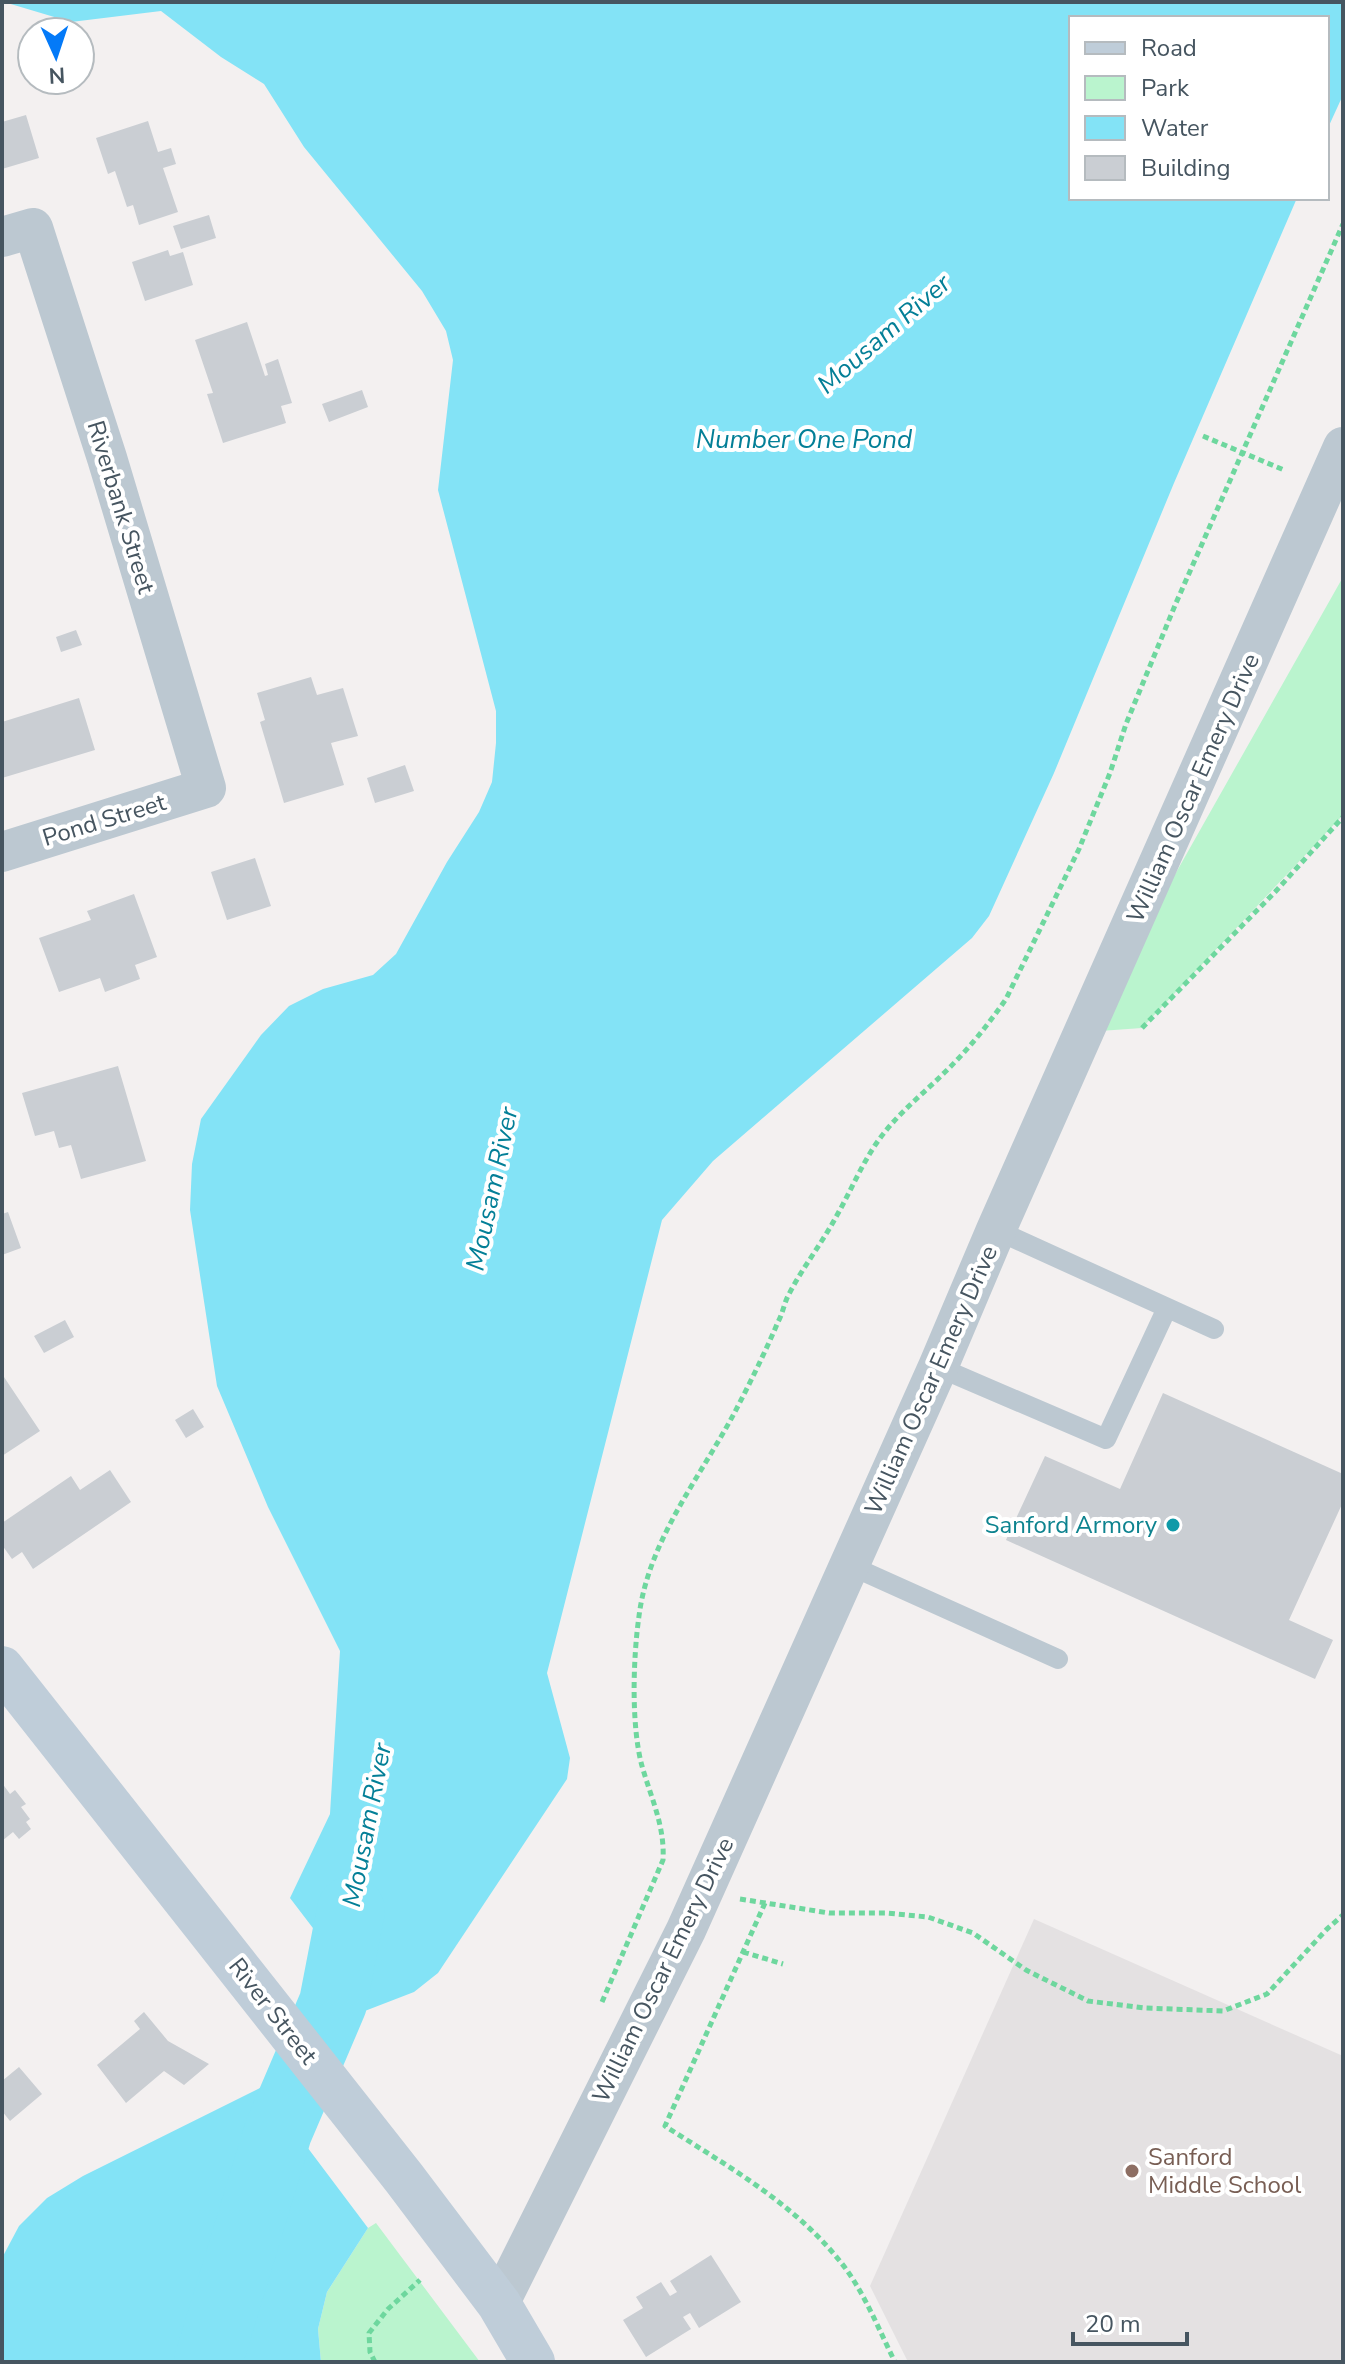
<svg xmlns="http://www.w3.org/2000/svg" width="1345" height="2364" font-family="'Nunito Sans',sans-serif">
<rect width="100%" height="100%" fill="#f3f0f0"/>
<path fill="#e4e1e2" d="M 1034,1919 L 1343,2056 L 1343,2362 L 908,2362 L 870,2286 Z"/>
<path fill="#baf4ce" d="M 1343,577 L 1343,815 L 1142,1028 L 1086,1032 Z
M 376,2223 L 480,2362 L 321,2362 L 318,2329 L 327,2292 L 368,2228 Z"/>
<path fill="#83e3f6" d="M 4,2 L 1343,2 L 1343,95 L 1327,130 L 1327,18 L 1071,18 L 1071,198 L 1297,198 L 1174,483 L 1054,773 L 989,916 L 972,938 L 713,1161 L 662,1220 L 547,1673 L 570,1758 L 567,1779 L 438,1973 L 414,1992 L 357,2014 L 333,2003 L 306,1970 L 319,1936 L 290,1898 L 330,1814 L 340,1651 L 268,1507 L 217,1386 L 190,1210 L 192,1164 L 201,1119 L 261,1035 L 289,1006 L 323,989 L 373,975 L 396,954 L 447,862 L 479,812 L 492,782 L 496,743 L 496,711 L 438,490 L 453,360 L 446,331 L 422,291 L 304,147 L 264,84 L 221,57 L 161,11 L 71,22 Z
M 262,2087 L 368,2228 L 327,2292 L 318,2329 L 321,2362 L 2,2362 L 2,2258 L 19,2226 L 47,2198 L 83,2176 Z"/>
<g fill="none" stroke-linecap="round" stroke-linejoin="round">
<path stroke="#83e3f6" stroke-width="68" d="M 208,2362 L 278,2132 L 333,2003 L 351,1910"/>
</g>
<path fill="#caced3" d="M 26,115 L 39,158 L 2,169 L 2,122 Z
M 148,121 L 158,152 L 171,148 L 176,164 L 163,168 L 178,212 L 139,225 L 133,205 L 127,207 L 115,171 L 108,174 L 96,138 Z
M 209,215 L 216,238 L 181,249 L 173,226 Z
M 168,250 L 170,256 L 183,252 L 193,285 L 145,301 L 132,262 Z
M 247,322 L 265,376 L 268,375 L 265,364 L 278,359 L 292,403 L 281,406 L 286,423 L 223,443 L 207,394 L 213,393 L 195,340 Z
M 362,390 L 368,407 L 329,422 L 322,404 Z
M 76,630 L 82,645 L 61,652 L 56,637 Z
M 311,677 L 317,695 L 343,688 L 358,736 L 331,743 L 344,785 L 284,803 L 260,722 L 265,720 L 257,693 Z
M 79,698 L 95,750 L 2,778 L 2,722 Z
M 405,765 L 414,791 L 375,803 L 367,778 Z
M 255,858 L 271,906 L 227,920 L 211,872 Z
M 134,894 L 157,957 L 135,965 L 140,979 L 105,992 L 100,978 L 59,992 L 39,938 L 91,920 L 87,911 Z
M 118,1066 L 146,1161 L 81,1179 L 71,1145 L 59,1148 L 54,1131 L 35,1136 L 22,1093 Z
M 8,1212 L 21,1248 L 2,1255 L 2,1214 Z
M 65,1320 L 74,1337 L 44,1353 L 34,1336 Z
M 4,1377 L 40,1431 L 2,1456 L 2,1378 Z
M 1163,1393 L 1343,1474 L 1343,1502 L 1289,1620 L 1333,1640 L 1315,1679 L 1006,1540 L 1045,1456 L 1120,1489 Z
M 193,1409 L 204,1427 L 186,1438 L 175,1420 Z
M 110,1470 L 131,1502 L 33,1569 L 22,1552 L 12,1559 L 2,1545 L 2,1523 L 71,1476 L 80,1490 Z
M 2,1783 L 10,1794 L 15,1790 L 26,1804 L 21,1807 L 30,1819 L 26,1822 L 31,1829 L 19,1839 L 13,1832 L 2,1841 Z
M 144,2012 L 168,2041 L 209,2064 L 184,2085 L 164,2071 L 126,2103 L 97,2065 L 140,2029 L 134,2021 Z
M 19,2067 L 42,2094 L 10,2121 L 2,2111 L 2,2081 Z
M 711,2255 L 741,2302 L 699,2328 L 690,2313 L 683,2317 L 691,2329 L 646,2357 L 623,2320 L 643,2308 L 636,2297 L 661,2282 L 670,2296 L 677,2292 L 670,2281 Z"/>
<g fill="none" stroke-linecap="round" stroke-linejoin="round">
<path stroke="#6ed79e" stroke-width="5" stroke-dasharray="6 4" stroke-linecap="butt" d="M 1203,436 L 1284,470
M 1142,1028 L 1275,892 L 1343,817
M 740,1899 L 829,1913 L 886,1913 L 928,1917 L 973,1933 L 1026,1970 L 1088,2001 L 1144,2008 L 1223,2011 L 1267,1994 L 1327,1929 L 1343,1915
M 765,1903 L 665,2126 C 727,2166 792,2202 839,2260 C 863,2289 878,2328 895,2362
M 743,1952 L 783,1964
M 602,2002 L 663,1860 C 665,1826 651,1798 642,1766 C 631,1726 633,1658 639,1616 C 649,1537 704,1473 739,1404 C 753,1377 766,1350 778,1322 C 783,1313 784,1303 789,1294 C 803,1267 822,1243 836,1217 C 852,1189 864,1158 884,1133 C 902,1110 924,1093 944,1073 C 967,1051 988,1025 1006,999 L 1079,849 L 1110,773 L 1126,724 L 1176,603 L 1343,224
M 375,2362 L 370,2352 L 369,2333 L 388,2309 L 420,2280"/>
<path stroke="#bcc8d1" stroke-width="20" d="M 996,1230 L 1214,1329
M 938,1367 L 1106,1439 L 1167,1308
M 849,1565 L 1058,1659"/>
<path stroke="#bcc8d1" stroke-width="40" d="M 2,237 L 33,228 L 107,458 L 206,788 L 2,852
M 499,2304 L 686,1930 L 938,1367 L 996,1230 L 1343,447"/>
<path stroke="#bfcdd9" stroke-width="44" d="M 2,1668 L 404,2178 L 499,2304 L 533,2362"/>
</g>
<circle fill="#0f9aa8" stroke="#fff" stroke-width="3" cx="1173" cy="1525" r="8"/>
<circle fill="#8d6e63" stroke="#fff" stroke-width="3" cx="1132" cy="2171" r="8"/>
<g text-anchor="middle" dominant-baseline="central" stroke-width="8" stroke-linejoin="round" paint-order="stroke">
<g font-size="24" fill="#465560" stroke="#fff">
<text transform="translate(121 507) rotate(73)">Riverbank Street</text>
<text transform="translate(1193 788) rotate(-66)">William Oscar Emery Drive</text>
<text transform="translate(104 820) rotate(-17)">Pond Street</text>
<text transform="translate(931 1380) rotate(-66)">William Oscar Emery Drive</text>
<text transform="translate(663 1970) rotate(-64)">William Oscar Emery Drive</text>
<text transform="translate(273 2011) rotate(52)">River Street</text>
</g>
<g font-size="24" fill="#0d838f" stroke="#fff" text-anchor="end">
<text x="1157" y="1525">Sanford Armory</text>
</g>
<g font-size="24" fill="#785e54" stroke="#fff" text-anchor="start">
<text x="1148" y="2157">Sanford<tspan x="1148" dy="28">Middle School</tspan></text>
</g>
<g font-size="26" font-style="italic" fill="#037f97" stroke="#fff">
<text transform="translate(884 334) rotate(-41)">Mousam River</text>
<text x="804" y="439">Number One Pond</text>
<text transform="translate(492 1189) rotate(-78)">Mousam River</text>
<text transform="translate(367 1825) rotate(-79)">Mousam River</text>
</g>
</g>
<rect width="1345" height="2364" fill="none" stroke="#465560" stroke-width="8"/>
<rect x="1069" y="16" width="260" height="184" fill="#ffffff" stroke="#b5bbbf" stroke-width="2"/>
<rect x="1085" y="42" width="40" height="12" fill="#bfcdd9" stroke="#b5bbbf" stroke-width="2"/>
<text x="1141" y="56" font-size="24" fill="#465560">Road</text>
<rect x="1085" y="76" width="40" height="24" fill="#baf4ce" stroke="#b5bbbf" stroke-width="2"/>
<text x="1141" y="96" font-size="24" fill="#465560">Park</text>
<rect x="1085" y="116" width="40" height="24" fill="#83e3f6" stroke="#b5bbbf" stroke-width="2"/>
<text x="1141" y="136" font-size="24" fill="#465560">Water</text>
<rect x="1085" y="156" width="40" height="24" fill="#caced3" stroke="#b5bbbf" stroke-width="2"/>
<text x="1141" y="176" font-size="24" fill="#465560">Building</text>
<g transform="translate(56 56) rotate(177)"><circle r="38" fill="#ffffff" stroke="#b5bbbf" stroke-width="2"/>
<path d="M0-6L14 30L0 20L-14 30Z" fill="#047af8"/>
<text y="-12" font-size="22" font-weight="bold" text-anchor="middle" fill="#465560">N</text>
</g>
<path d="M1073 2332v12h114v-12" fill="none" stroke="#465560" stroke-width="4"/>
<text x="1085" y="2332" font-size="24" fill="#465560" stroke="#ffffff" stroke-width="6" paint-order="stroke">20 m</text>
</svg>
